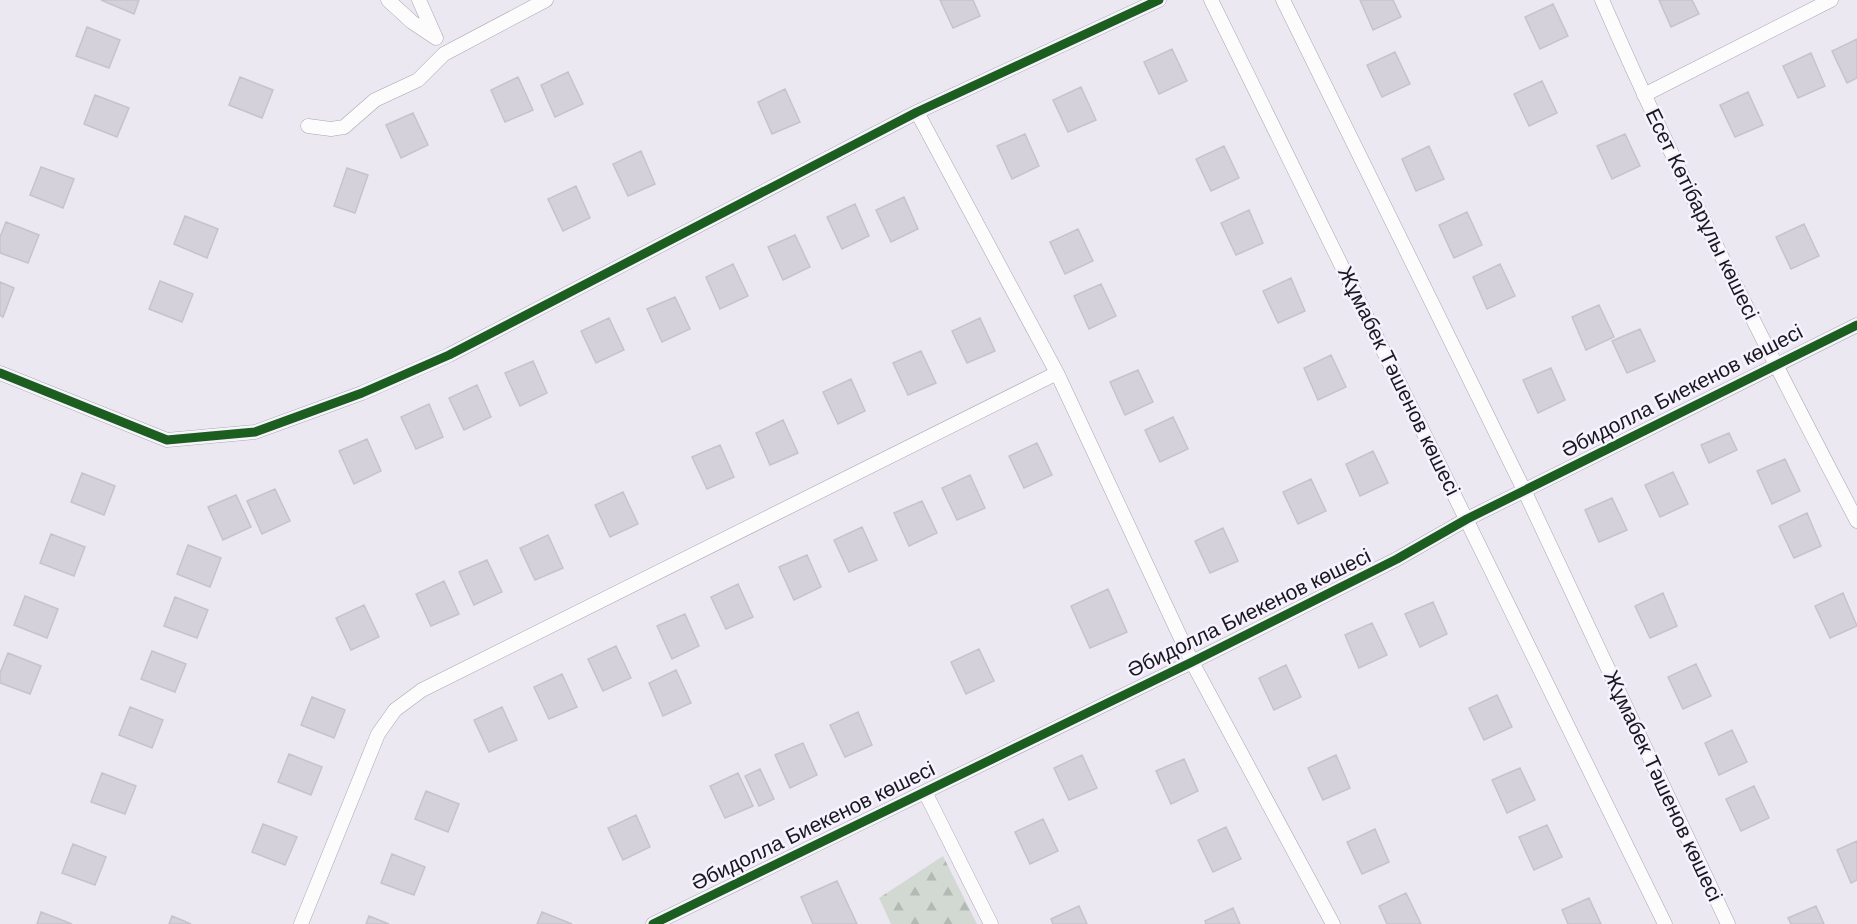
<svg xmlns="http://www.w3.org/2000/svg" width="1857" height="924" font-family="'DM Sans',sans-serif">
<defs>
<pattern id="forest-firs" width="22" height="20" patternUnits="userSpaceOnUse" patternTransform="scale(1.5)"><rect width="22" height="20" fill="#d1d9d2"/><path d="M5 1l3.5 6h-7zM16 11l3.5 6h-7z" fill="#b3bab4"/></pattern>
</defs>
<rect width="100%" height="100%" fill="#ebe8f2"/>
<path fill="url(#forest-firs)" d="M 943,856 L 977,924 L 891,924 L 879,898 Z"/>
<path fill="#d5d1db" stroke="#c5c3cb" stroke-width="1.5" d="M 101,0 L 139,0 L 134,14 Z
M 940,0 L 973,0 L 980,16 L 953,28 Z
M 1360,0 L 1393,0 L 1401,17 L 1373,30 Z
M 1659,0 L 1692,0 L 1699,14 L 1671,27 Z
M 1553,4 L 1568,36 L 1540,49 L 1525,17 Z
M 87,27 L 120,40 L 109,68 L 76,56 Z
M 1857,39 L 1857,78 L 1847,83 L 1832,51 Z
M 1172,49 L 1187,81 L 1159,94 L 1144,62 Z
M 1395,52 L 1410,84 L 1382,97 L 1367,65 Z
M 1811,53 L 1825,86 L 1798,98 L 1783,66 Z
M 568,72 L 583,104 L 555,117 L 541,85 Z
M 240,77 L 273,90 L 262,118 L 229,105 Z
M 518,77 L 533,110 L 505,122 L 491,90 Z
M 1542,81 L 1557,113 L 1529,126 L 1514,94 Z
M 1081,87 L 1096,120 L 1068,132 L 1053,100 Z
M 785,89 L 800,122 L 772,134 L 758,102 Z
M 1748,92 L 1763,125 L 1735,137 L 1720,105 Z
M 95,95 L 129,108 L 117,137 L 84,124 Z
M 413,113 L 428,145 L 401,158 L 386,125 Z
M 1025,134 L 1039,166 L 1012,179 L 997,146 Z
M 1625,134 L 1640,166 L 1612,179 L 1597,146 Z
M 1224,146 L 1239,178 L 1211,191 L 1196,159 Z
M 1429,146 L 1444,179 L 1416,191 L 1402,159 Z
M 641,151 L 655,184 L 628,196 L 613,164 Z
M 41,167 L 74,179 L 63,208 L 30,195 Z
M 347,168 L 368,175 L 355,213 L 334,206 Z
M 576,186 L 590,218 L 563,231 L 548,199 Z
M 904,197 L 918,229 L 891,242 L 876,210 Z
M 855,204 L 869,236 L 842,249 L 827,217 Z
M 1249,210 L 1263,243 L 1236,255 L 1221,223 Z
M 1467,212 L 1482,245 L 1454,258 L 1439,225 Z
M 185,216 L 218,229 L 207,258 L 174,244 Z
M 6,222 L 39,235 L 28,263 L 0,253 L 0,237 Z
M 1804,224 L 1819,256 L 1791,269 L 1776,237 Z
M 1078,229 L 1093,261 L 1065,274 L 1050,242 Z
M 795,235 L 810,267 L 783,280 L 768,247 Z
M 733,264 L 748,296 L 720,309 L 706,277 Z
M 1500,264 L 1515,296 L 1487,309 L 1473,277 Z
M 1291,278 L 1305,311 L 1278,323 L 1263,291 Z
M 160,281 L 193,294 L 182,322 L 149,309 Z
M 0,282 L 14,288 L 3,317 L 0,315 Z
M 1101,284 L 1116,316 L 1089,329 L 1074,296 Z
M 675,297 L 690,329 L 662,342 L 647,309 Z
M 1599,305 L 1614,337 L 1586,350 L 1572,317 Z
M 609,318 L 624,350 L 596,363 L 581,331 Z
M 980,318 L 995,351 L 967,363 L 952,331 Z
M 1640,329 L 1655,361 L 1627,373 L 1612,341 Z
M 921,351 L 936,383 L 908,395 L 893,363 Z
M 1331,355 L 1346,387 L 1318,400 L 1304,368 Z
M 533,361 L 547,393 L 520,406 L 505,373 Z
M 1551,368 L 1565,400 L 1538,413 L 1523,380 Z
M 1138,370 L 1153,402 L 1125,415 L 1110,382 Z
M 851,379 L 865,411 L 838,424 L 823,392 Z
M 477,385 L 491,417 L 464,430 L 449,398 Z
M 429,404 L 443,437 L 416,449 L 401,417 Z
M 1173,417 L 1188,449 L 1160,462 L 1145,430 Z
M 783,420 L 798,453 L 770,465 L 756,433 Z
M 1729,433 L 1737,450 L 1709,463 L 1701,445 Z
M 367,439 L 381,471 L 354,484 L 339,451 Z
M 1037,443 L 1052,475 L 1024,488 L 1009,456 Z
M 720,445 L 734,477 L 707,489 L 692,457 Z
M 1373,451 L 1388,483 L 1360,496 L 1346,464 Z
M 1785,459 L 1800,491 L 1772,504 L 1757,471 Z
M 1673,472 L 1688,504 L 1660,517 L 1645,485 Z
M 82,473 L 115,486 L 104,515 L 71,502 Z
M 970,475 L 985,508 L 957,520 L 942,488 Z
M 1311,479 L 1326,511 L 1298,524 L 1283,492 Z
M 275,489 L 290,521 L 262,534 L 247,501 Z
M 623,492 L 638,524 L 610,537 L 595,505 Z
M 236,495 L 251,527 L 223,540 L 208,507 Z
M 1612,498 L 1627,530 L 1599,542 L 1585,510 Z
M 922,501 L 937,533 L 909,546 L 894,513 Z
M 1807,513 L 1821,546 L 1794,558 L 1779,526 Z
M 862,527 L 877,560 L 849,572 L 834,540 Z
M 1223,528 L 1238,561 L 1210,573 L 1195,541 Z
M 51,534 L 85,547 L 74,576 L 40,563 Z
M 548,535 L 563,568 L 535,580 L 520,548 Z
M 188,545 L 221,558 L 210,587 L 177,574 Z
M 807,555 L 821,587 L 794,600 L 779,567 Z
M 487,560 L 502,592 L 474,605 L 459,572 Z
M 444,581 L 459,614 L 431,626 L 416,594 Z
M 738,584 L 753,617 L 726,629 L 711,597 Z
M 1108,589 L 1127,632 L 1090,648 L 1071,606 Z
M 1663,593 L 1677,626 L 1650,638 L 1635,606 Z
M 1843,593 L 1857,626 L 1830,638 L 1815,606 Z
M 25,596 L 58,609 L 47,638 L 14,625 Z
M 175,597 L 208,610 L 197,638 L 164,626 Z
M 1433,602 L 1447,634 L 1420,647 L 1405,614 Z
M 364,605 L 379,637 L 351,650 L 336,618 Z
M 685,614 L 699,646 L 672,659 L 657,626 Z
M 1372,623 L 1387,655 L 1359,668 L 1345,635 Z
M 616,646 L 631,678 L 603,691 L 588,659 Z
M 979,649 L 994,681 L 966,694 L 951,662 Z
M 152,651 L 186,664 L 175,692 L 141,679 Z
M 8,653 L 41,666 L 30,694 L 0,683 L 0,673 Z
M 1696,664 L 1711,696 L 1683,709 L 1668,677 Z
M 1286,665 L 1301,697 L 1274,710 L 1259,678 Z
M 676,670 L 691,703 L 663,716 L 649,683 Z
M 562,674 L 577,707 L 549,719 L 534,687 Z
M 1497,695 L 1512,727 L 1484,740 L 1469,708 Z
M 312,697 L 345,710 L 334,738 L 301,725 Z
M 130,707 L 163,720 L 152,748 L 119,735 Z
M 502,707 L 517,740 L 489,752 L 474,720 Z
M 858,712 L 872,745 L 845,757 L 830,725 Z
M 1732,730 L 1747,762 L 1719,775 L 1705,743 Z
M 803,743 L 817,775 L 790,788 L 775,755 Z
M 289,754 L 322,767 L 311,795 L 278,782 Z
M 1082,755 L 1097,788 L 1069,800 L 1054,768 Z
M 1336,755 L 1350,788 L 1323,800 L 1308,768 Z
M 1184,759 L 1198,791 L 1171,804 L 1156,771 Z
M 1520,768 L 1535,800 L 1507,813 L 1492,780 Z
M 760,769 L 774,799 L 759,806 L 745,776 Z
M 102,773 L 136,786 L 125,814 L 91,802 Z
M 738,773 L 753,806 L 725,818 L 710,786 Z
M 1754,786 L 1769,818 L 1741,831 L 1726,799 Z
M 426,791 L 459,804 L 448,832 L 415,819 Z
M 636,815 L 650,847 L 623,860 L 608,828 Z
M 1043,819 L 1058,851 L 1030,864 L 1015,832 Z
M 263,824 L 297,837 L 285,865 L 252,852 Z
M 1547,825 L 1562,857 L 1534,870 L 1519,837 Z
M 1226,827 L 1241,859 L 1213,872 L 1198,840 Z
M 1375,829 L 1389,862 L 1362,874 L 1347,842 Z
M 1857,841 L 1857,880 L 1851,883 L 1837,850 Z
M 73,844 L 106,857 L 95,885 L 62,873 Z
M 392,854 L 425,867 L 414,895 L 381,883 Z
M 837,881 L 857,924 L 813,924 L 801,897 Z
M 1406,893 L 1421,924 L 1387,924 L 1379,906 Z
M 1589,898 L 1601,924 L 1568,924 L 1562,910 Z
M 1079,906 L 1087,924 L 1053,924 L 1051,919 Z
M 1816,906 L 1824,924 L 1791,924 L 1788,918 Z
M 1233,908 L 1240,924 L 1206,924 L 1205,921 Z
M 41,912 L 72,924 L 37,924 Z
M 542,912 L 572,924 L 537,924 Z
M 172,916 L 191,924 L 169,924 Z
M 369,916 L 389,924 L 366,924 Z"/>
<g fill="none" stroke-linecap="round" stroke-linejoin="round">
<g stroke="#a8a6ae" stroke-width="15">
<path id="street" d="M 388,0 L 412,22 L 436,38
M 419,0 L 435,36
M 1211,0 L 1665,924
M 1283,0 L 1524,490 L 1728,924
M 1602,0 C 1679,177 1767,350 1857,521
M 1644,95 L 1831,0
M 917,112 L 1057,373 L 1192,662 L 1333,924
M 308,126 L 331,129 L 344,127 L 375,100 L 418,80 L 444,54 L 546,0
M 0,373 L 167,440 L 255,432 L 362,393 L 449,355 L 917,112 L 1159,0
M 925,792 L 991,924
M 301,924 L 378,734 L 395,710 L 422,690 L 1057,373
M 653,924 L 1192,662 L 1397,559 L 1467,519 L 1857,325"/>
</g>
<use href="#street" stroke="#fcfcfd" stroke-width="14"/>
<g stroke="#f6f2fe" stroke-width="13">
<path id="cycleway" d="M 0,373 L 167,440 L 255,432 L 362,393 L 449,355 L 917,112 L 1159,0
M 653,924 L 1192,662 L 1397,559 L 1467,519 L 1857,325"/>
</g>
<use href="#cycleway" stroke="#1b5e20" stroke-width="9"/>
</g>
<g text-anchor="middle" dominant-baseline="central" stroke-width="5" stroke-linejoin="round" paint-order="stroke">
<g font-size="21" fill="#1a171e" stroke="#f6f2fe">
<text transform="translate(1702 214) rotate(64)">Есет Көтібарұлы көшесі</text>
<text transform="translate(1399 381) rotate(64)">Жұмабек Тәшенов көшесі</text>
<text transform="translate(1682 391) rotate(-27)">Әбидолла Биекенов көшесі</text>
<text transform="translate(1249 613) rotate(-26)">Әбидолла Биекенов көшесі</text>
<text transform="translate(1663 786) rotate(65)">Жұмабек Тәшенов көшесі</text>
<text transform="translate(813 826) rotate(-26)">Әбидолла Биекенов көшесі</text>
</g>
</g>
</svg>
